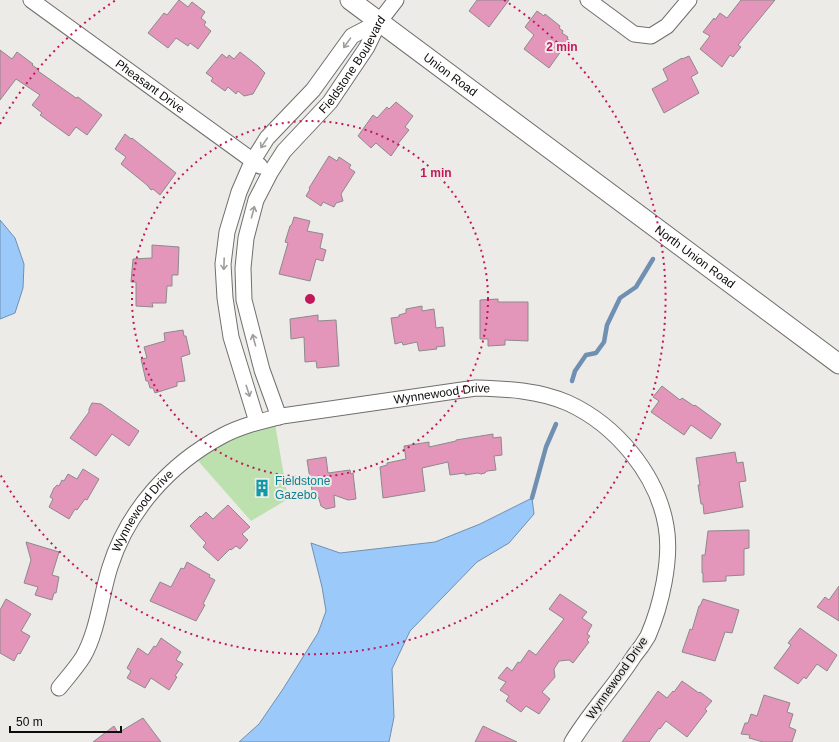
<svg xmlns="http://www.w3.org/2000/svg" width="839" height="742" font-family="Helvetica,sans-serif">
<rect width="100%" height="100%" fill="#edebe8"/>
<path fill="#bce1ae" d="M 274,418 L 288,499 L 251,521 L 192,454 Z"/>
<path fill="#9bc9f9" stroke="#7090b2" d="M 0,220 L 15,238 L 24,264 L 23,288 L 15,313 L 0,319 Z
M 532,498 L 534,514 L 509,543 L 477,562 L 410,631 L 392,669 L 394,717 L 389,742 L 239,742 L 259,724 L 283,689 L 318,633 L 326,611 L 322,587 L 311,543 L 340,553 L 435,542 L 480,524 Z"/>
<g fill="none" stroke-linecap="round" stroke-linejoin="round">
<path stroke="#7090b2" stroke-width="4.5" d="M 572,381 L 575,371 L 586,355 L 596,353 L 604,342 L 607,325 L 620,298 L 636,287 L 653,259
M 532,498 L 546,447 L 556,424"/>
</g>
<path fill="#e395ba" stroke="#8d8a8b" d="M 179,0 L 188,7 L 192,2 L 205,12 L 201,18 L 206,22 L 204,25 L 211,31 L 198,49 L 190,43 L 188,46 L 176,38 L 168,48 L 148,33 L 164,13 L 167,15 Z
M 477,0 L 509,0 L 489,27 L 469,11 Z
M 741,0 L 775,0 L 738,45 L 741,47 L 733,57 L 730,55 L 722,67 L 700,49 L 710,36 L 703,32 L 714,18 L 715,20 L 720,13 L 727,18 Z
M 537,11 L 544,16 L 545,14 L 560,26 L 559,28 L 563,31 L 562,33 L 568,37 L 567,39 L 569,40 L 549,68 L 524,49 L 534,35 L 525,27 Z
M 0,50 L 12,59 L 17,52 L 33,64 L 32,65 L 39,70 L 38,71 L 76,98 L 78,97 L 102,115 L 87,135 L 76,127 L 69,136 L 40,115 L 42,113 L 32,105 L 40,95 L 16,79 L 0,100 Z
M 240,52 L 258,66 L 265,73 L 253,94 L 244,96 L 238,91 L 236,94 L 228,87 L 225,91 L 211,81 L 213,78 L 206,73 L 222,54 L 227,58 L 229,55 L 234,59 Z
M 689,56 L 698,73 L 691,77 L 699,93 L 664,113 L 652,89 L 668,80 L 663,69 L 682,58 L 682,59 Z
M 396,102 L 413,116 L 405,127 L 409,130 L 397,145 L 398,146 L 391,156 L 376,143 L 371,148 L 358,136 L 373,115 L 377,118 L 387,107 L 389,109 Z
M 125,134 L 131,139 L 132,138 L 176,173 L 160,195 L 153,189 L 151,190 L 147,185 L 121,164 L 126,157 L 115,149 Z
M 329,156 L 337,161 L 339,157 L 351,165 L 349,168 L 355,172 L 341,194 L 343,201 L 336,203 L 334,207 L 323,202 L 321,206 L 306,196 L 310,189 L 309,188 Z
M 294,217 L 310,221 L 307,231 L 323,234 L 320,248 L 326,250 L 323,261 L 316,259 L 310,281 L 279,274 L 288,243 L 285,242 L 290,226 L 292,224 Z
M 152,245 L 179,247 L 178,275 L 172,275 L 172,286 L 167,286 L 166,303 L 152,303 L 153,307 L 136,306 L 136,282 L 131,282 L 133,259 L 152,258 Z
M 498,299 L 498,302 L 528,302 L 528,341 L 505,340 L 505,345 L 488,346 L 488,339 L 480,339 L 480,300 Z
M 422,306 L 422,311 L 434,309 L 436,328 L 443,327 L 445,346 L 436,347 L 437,349 L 419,351 L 417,342 L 403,345 L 402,342 L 395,344 L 391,318 L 399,317 L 399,315 L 406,313 L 406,309 Z
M 318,315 L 318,321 L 336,320 L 339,366 L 317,368 L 316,361 L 305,362 L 304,337 L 291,339 L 290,319 Z
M 183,330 L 184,336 L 186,336 L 190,354 L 181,357 L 185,381 L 177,382 L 177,386 L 155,393 L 153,388 L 150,388 L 148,381 L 146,381 L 141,359 L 147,358 L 144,347 L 165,341 L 164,333 Z
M 662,386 L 680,400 L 682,398 L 694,406 L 695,405 L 721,424 L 711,439 L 691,425 L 684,435 L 651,412 L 659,401 L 653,397 Z
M 92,403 L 101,404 L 139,431 L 129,446 L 112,434 L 96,456 L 70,438 L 89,412 L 89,409 Z
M 493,434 L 493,438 L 501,437 L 502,455 L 494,456 L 496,470 L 487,471 L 485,473 L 481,474 L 478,473 L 465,475 L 465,473 L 450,475 L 448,462 L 422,468 L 425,491 L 383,498 L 380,467 L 387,465 L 387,463 L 406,459 L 404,446 L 429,442 L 429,447 L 456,441 L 456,440 Z
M 735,452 L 737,463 L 743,462 L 746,481 L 739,482 L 743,507 L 704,514 L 703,504 L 701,504 L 698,485 L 700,485 L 696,458 Z
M 326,457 L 328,473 L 350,470 L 351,474 L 353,473 L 356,499 L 348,500 L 334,495 L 335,507 L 326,509 L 321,506 L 317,492 L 312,491 L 307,460 Z
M 83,469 L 99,479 L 87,500 L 85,499 L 77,510 L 75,509 L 69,519 L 49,507 L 53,499 L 50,497 L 54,488 L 57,485 L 59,486 L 62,480 L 64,481 L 68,474 L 77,479 Z
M255 488a7 7 0 1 1 14 0a7 7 0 1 1-14 0Z
M 228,505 L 250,527 L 242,534 L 248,540 L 240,549 L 236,546 L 231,550 L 230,549 L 218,561 L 203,547 L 206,543 L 190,526 L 200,516 L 201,517 L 206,512 L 213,519 Z
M 749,530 L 749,548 L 744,549 L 744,575 L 726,576 L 726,581 L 703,582 L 703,573 L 702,573 L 702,555 L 705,555 L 708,531 Z
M 26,542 L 59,552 L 52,575 L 59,577 L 56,593 L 54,593 L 52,600 L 35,595 L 38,587 L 24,583 L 31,560 Z
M 187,562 L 210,575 L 209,577 L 215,580 L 203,604 L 205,605 L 196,621 L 150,601 L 160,582 L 171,587 L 181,568 L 184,569 Z
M 839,586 L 839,621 L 817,607 L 825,597 L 829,600 Z
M 560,594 L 587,612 L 582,618 L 592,625 L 587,634 L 590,636 L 587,640 L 589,642 L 573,663 L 569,660 L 559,661 L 554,669 L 555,677 L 542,692 L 550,699 L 539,714 L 526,706 L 521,712 L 506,701 L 509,696 L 500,690 L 506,682 L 498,678 L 507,667 L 512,671 L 518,662 L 520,663 L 529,650 L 536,655 L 564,619 L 549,609 Z
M 6,599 L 31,614 L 21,631 L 30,636 L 20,654 L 18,653 L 14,661 L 0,653 L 0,610 Z
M 703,599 L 739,610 L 732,633 L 725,632 L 715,661 L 682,652 L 690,629 L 692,630 L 699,606 L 700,606 Z
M 800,628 L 837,655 L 827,671 L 817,664 L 806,679 L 804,677 L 798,684 L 774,668 L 791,645 L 788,643 Z
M 161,638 L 181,652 L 176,660 L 183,664 L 175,676 L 177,677 L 169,690 L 151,678 L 145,688 L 127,678 L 131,671 L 127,668 L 138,648 L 148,655 L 154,646 L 156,647 Z
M 682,681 L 699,693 L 700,692 L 712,701 L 705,709 L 707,711 L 687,737 L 666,721 L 660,729 L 659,728 L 649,742 L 622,742 L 658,691 L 667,698 L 673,691 L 674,692 Z
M 764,695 L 790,703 L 787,712 L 793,714 L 789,727 L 796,730 L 792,742 L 763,742 L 749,738 L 750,735 L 741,734 L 745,723 L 748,723 L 751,714 L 757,716 Z
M 143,718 L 161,742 L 93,742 L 114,726 L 118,733 Z
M 483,726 L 517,742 L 475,742 Z"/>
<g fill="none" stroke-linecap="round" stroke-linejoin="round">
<g stroke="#716f6d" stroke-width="17">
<g id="minor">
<path id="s1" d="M 31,0 L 260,166"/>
<path d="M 588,0 L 634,34 L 651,36 L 667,26 L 689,0"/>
<path id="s2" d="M 279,417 L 262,370 L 244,300 L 243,268 L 246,238 L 256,200 L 270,173 L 284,151 L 330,102 L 367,47 L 379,22 L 396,0"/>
<path d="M 257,422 L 231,337 L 225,298 L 223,264 L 227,232 L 239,192 L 252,162 L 267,138 L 313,90 L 352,36 L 379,22"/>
<path id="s3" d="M 59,688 C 67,678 76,668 83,657 C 98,631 101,595 110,567 C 128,510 170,464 222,436 C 240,426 262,421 282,416 L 476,388 C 507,389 538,390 568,403 C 616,425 657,474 666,526 C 672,559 661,606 648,636 C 644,643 639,650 634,656 C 615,686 590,712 572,742"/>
</g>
</g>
<g stroke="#716f6d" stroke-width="21">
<g id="major">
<path id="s4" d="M 350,0 L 839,364"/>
</g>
</g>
<use href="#minor" stroke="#fff" stroke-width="15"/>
<use href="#major" stroke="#fff" stroke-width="19"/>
</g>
<defs><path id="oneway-shaft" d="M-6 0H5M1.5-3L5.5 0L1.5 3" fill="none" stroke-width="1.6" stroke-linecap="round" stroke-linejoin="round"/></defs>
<g stroke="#9e9e9d">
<use href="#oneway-shaft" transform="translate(347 43) rotate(126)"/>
<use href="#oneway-shaft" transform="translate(264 143) rotate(124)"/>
<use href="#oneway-shaft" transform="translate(253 212) rotate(-75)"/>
<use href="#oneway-shaft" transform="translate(224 264) rotate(92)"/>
<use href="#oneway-shaft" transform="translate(254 340) rotate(-105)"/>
<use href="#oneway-shaft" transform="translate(248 391) rotate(72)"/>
</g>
<g fill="none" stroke="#c2185b" stroke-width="2" stroke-dasharray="2 4">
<circle cx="310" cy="299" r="178"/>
<path d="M0 124A356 356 0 0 1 116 0M504 0A356 356 0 1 1 0 474"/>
</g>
<defs>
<g id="building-bare" transform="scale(1.38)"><path d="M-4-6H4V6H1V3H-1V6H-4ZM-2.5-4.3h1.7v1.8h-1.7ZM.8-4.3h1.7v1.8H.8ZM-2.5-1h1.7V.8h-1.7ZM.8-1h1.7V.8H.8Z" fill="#0f9aa8" stroke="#edebe8" stroke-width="2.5" paint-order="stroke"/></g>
</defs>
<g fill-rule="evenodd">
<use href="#building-bare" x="262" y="488"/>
</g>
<g text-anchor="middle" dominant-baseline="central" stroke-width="4" stroke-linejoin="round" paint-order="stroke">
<g font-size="12" fill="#0d0c0b" stroke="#edebe8">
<text stroke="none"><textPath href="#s2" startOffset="391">Fieldstone Boulevard</textPath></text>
<text stroke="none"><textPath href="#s4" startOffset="125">Union Road</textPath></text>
<text stroke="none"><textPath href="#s1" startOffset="147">Pheasant Drive</textPath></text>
<text stroke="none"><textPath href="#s4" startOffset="430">North Union Road</textPath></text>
<text stroke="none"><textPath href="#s3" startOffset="535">Wynnewood Drive</textPath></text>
<text stroke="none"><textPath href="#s3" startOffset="199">Wynnewood Drive</textPath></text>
<text transform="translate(617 678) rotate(-55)">Wynnewood Drive</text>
</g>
<g font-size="12" fill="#0d838f" stroke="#edebe8" text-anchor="start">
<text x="275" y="481">Fieldstone<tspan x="275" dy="14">Gazebo</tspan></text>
</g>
</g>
<circle cx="310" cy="299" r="6" fill="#c2185b" stroke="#edebe8" stroke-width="2"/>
<g font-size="12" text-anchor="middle" font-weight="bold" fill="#c2185b" stroke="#edebe8" stroke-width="4" stroke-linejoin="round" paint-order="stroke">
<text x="562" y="51">2 min</text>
<text x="436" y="177">1 min</text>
</g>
<path d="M10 726v6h111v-6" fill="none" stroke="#0d0c0b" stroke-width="2"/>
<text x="16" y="726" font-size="12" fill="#0d0c0b" stroke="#edebe8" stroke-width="3" paint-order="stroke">50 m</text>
</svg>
